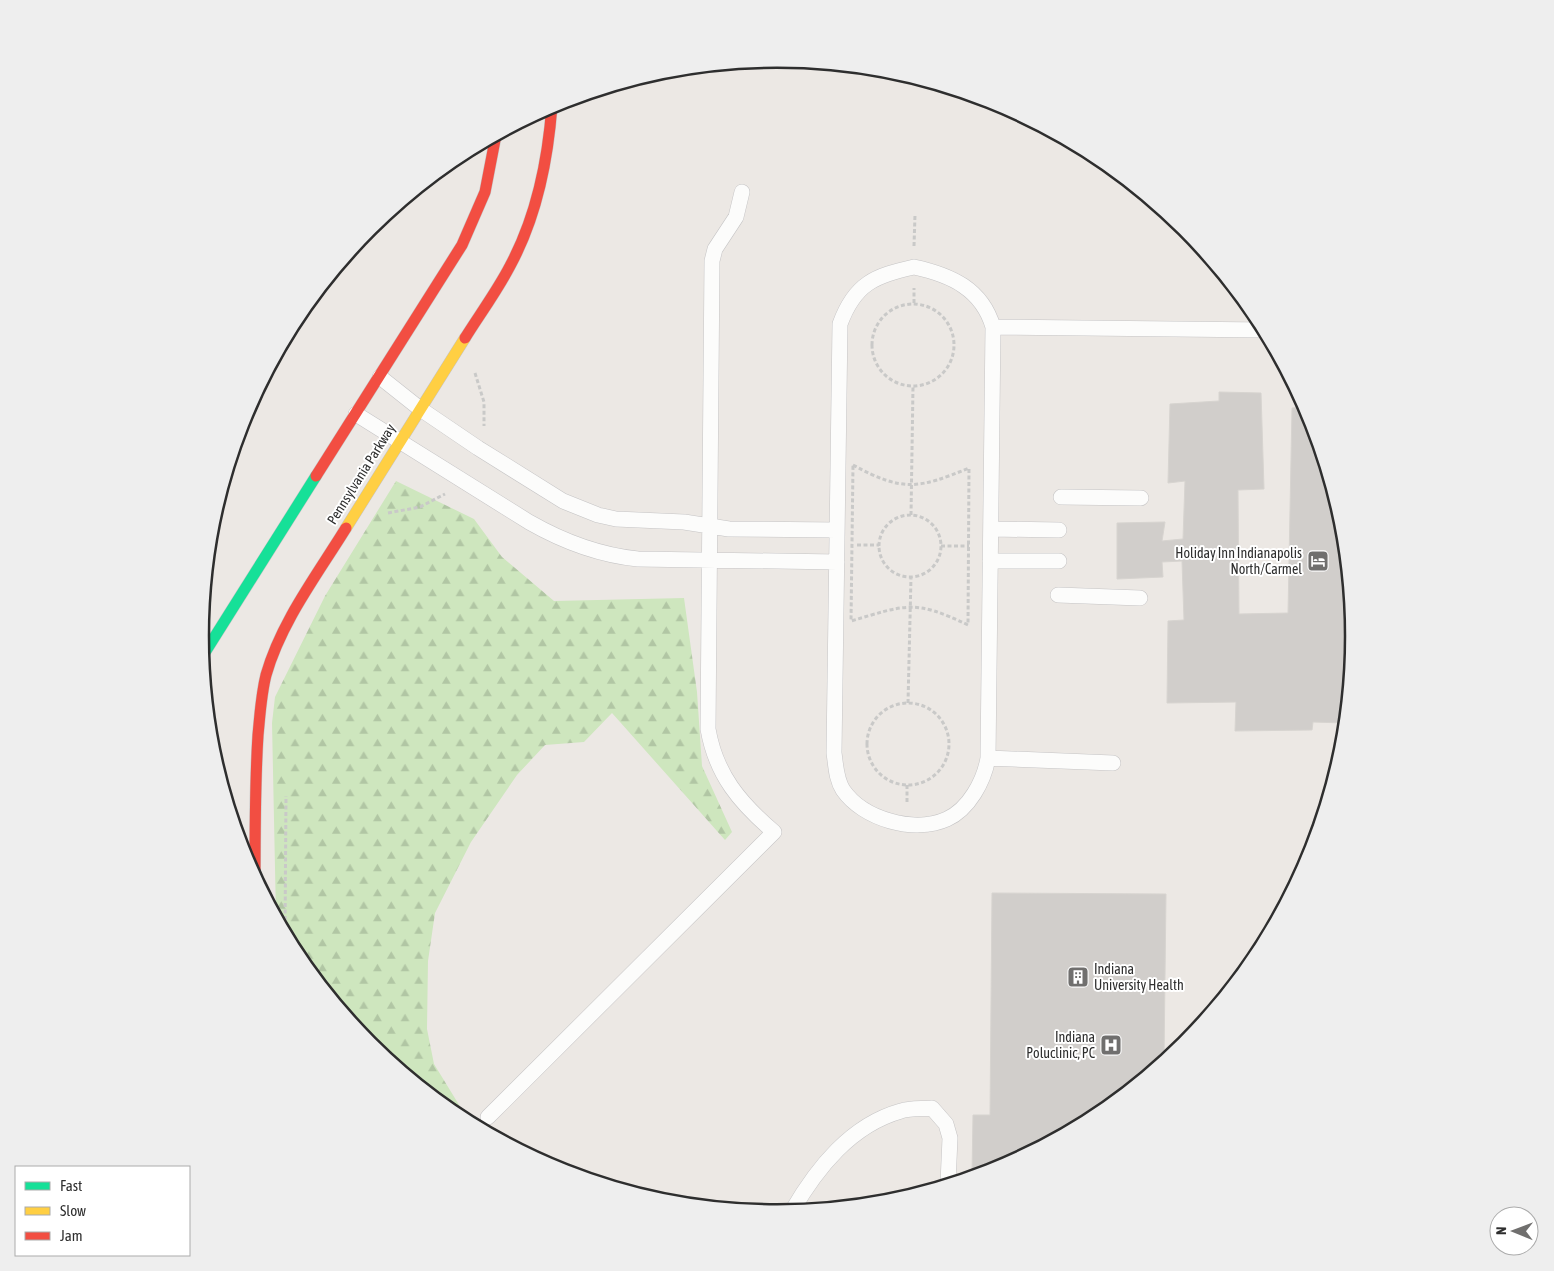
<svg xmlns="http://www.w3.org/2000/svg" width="1554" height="1271" font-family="'Asap Condensed',sans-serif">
<defs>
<pattern id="forest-firs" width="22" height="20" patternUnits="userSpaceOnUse" patternTransform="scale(1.25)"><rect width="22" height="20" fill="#cee6be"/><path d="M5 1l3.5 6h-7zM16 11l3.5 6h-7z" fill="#b1c6a4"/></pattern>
</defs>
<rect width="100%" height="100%" fill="#ece8e4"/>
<path fill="url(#forest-firs)" d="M 396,481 L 474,519 L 502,557 L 554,601 L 684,598 L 697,692 L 702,766 L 732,832 L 725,840 L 612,713 L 584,742 L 545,745 L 517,775 L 471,842 L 435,913 L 428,961 L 427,1029 L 434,1064 L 464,1113 L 461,1117 L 369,1043 L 297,956 L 276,916 L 272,723 L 275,697 L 325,596 Z"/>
<path fill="#d1cecb" stroke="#d7d4d0" d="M 1219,392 L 1261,393 L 1264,489 L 1238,490 L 1239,614 L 1288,613 L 1292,408 L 1306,407 L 1310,415 L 1343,523 L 1354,636 L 1345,723 L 1313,722 L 1312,730 L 1235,731 L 1236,702 L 1167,703 L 1168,621 L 1184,620 L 1182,561 L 1162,562 L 1163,577 L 1117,579 L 1117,523 L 1165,522 L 1162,541 L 1183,539 L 1185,481 L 1168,483 L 1170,404 L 1219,401 Z
M 992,893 L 1166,894 L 1164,1060 L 1097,1115 L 997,1168 L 972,1176 L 973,1115 L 990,1115 Z"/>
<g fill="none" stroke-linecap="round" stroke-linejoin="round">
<g stroke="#c5c4c5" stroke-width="16">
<path id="lane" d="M 914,267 C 951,275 982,289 993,327 L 988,758 C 984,781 969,809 947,819 C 914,834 863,819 843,790 C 836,779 836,766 834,753 L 840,324 C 855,283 875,276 914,267 Z
M 993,327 L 1265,330
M 380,377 L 419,408 L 478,448 L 563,501 L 598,515 L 616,519 L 684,522 L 729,529 L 837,530
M 356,414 L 529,522 C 564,542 598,555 638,559 L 837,562
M 1061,497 L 1141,498
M 991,529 L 1059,530
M 990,561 L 1059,561
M 1058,595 L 1140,598
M 988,758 L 1113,763
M 488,1117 L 774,832 C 740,803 716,775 708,729 L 712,261 L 715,249 L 736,217 L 742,192
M 792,1211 C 817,1168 851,1125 901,1111 C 910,1108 922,1109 932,1108 L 946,1124 L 950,1138 L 948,1183"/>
</g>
<g stroke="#c5c4c5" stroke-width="12">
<path id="fast" d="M 202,657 L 316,476"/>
</g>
<g stroke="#c5c4c5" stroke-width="12">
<path id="slow" d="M 346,528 L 465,338"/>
</g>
<g stroke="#c5c4c5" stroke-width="12">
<path id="jam" d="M 465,338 C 480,314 497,291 510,266 C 536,218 548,160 552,105
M 316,476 L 462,245 L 485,192 L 496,135
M 255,876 C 255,829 255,782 258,735 C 260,715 261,695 266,675 C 281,622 317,575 346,528"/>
</g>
<path stroke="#c9c9c8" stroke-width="3" stroke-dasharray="4 2.5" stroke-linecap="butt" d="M 914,246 L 915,215
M 914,303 L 914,288
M872 345a41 41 0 1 1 82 0a41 41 0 1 1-82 0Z
M 475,373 L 484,402 L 484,426
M 853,465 C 903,492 918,489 969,468 L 968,625 C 914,599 906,605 851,621 Z
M 388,513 L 420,507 L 445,494
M 911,515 L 913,386
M879 546a31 31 0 1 1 62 0a31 31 0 1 1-62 0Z
M 857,545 L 879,545
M 941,546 L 969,546
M 908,703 L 911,577
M867 744a41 41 0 1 1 82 0a41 41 0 1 1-82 0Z
M 907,802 L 907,785
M 285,933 L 286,796"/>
<use href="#lane" stroke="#fcfcfb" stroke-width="15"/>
<use href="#fast" stroke="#16e098" stroke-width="11"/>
<use href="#slow" stroke="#ffcf43" stroke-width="11"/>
<use href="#jam" stroke="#f24e42" stroke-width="11"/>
</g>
<defs>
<g id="hotel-square" transform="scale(1.125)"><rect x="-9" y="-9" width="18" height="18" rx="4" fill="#706f6e" stroke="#fff"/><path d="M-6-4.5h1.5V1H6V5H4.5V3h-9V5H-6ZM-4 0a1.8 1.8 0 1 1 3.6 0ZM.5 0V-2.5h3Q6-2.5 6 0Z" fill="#fff"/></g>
<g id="building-square" transform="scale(1.125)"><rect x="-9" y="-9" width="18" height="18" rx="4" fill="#706f6e" stroke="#fff"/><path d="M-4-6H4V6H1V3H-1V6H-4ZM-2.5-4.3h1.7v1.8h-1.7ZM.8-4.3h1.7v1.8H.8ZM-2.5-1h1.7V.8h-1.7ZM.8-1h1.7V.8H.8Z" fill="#fff"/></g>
<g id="hospital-square" transform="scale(1.125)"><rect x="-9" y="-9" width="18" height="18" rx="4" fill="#706f6e" stroke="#fff"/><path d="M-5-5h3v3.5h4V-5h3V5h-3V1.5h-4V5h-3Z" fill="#fff"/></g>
</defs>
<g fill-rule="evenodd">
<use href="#hotel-square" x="1318" y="561"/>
<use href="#building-square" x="1078" y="977"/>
<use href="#hospital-square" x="1111" y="1045"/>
</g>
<g text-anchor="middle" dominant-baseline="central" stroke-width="4" stroke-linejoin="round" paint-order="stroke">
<g font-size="14" fill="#2e2e2e" stroke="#fff">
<text transform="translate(361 474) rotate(-58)">Pennsylvania Parkway</text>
</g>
<g font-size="14" fill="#2e2e2e" stroke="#fff" text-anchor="end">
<text x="1302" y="553">Holiday Inn Indianapolis<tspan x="1302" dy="16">North/Carmel</tspan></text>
<text x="1094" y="969" text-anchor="start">Indiana<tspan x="1094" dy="16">University Health</tspan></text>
<text x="1095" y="1037">Indiana<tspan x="1095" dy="16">Poluclinic, PC</tspan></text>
</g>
</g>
<path d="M0 0H1554V1271H0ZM209 636a568 568 0 1 1 1136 0a568 568 0 1 1-1136 0Z" fill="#eee" fill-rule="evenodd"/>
<path fill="none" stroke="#2e2e2e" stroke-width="2.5" d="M209 636a568 568 0 1 1 1136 0a568 568 0 1 1-1136 0Z"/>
<rect x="15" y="1166" width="175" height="90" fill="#ffffff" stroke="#ababab"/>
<rect x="25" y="1182" width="25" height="8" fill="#16e098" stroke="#ababab"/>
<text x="60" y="1191" font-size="15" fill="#2e2e2e">Fast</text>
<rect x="25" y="1207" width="25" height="8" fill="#ffcf43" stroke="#ababab"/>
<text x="60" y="1216" font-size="15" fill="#2e2e2e">Slow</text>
<rect x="25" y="1232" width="25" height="8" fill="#f24e42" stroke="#ababab"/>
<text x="60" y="1241" font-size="15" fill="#2e2e2e">Jam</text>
<g transform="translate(1514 1231) rotate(271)"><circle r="24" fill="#ffffff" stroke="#ababab"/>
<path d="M0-4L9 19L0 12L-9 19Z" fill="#706f6e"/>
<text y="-8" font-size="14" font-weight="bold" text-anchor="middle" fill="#2e2e2e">N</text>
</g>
</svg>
